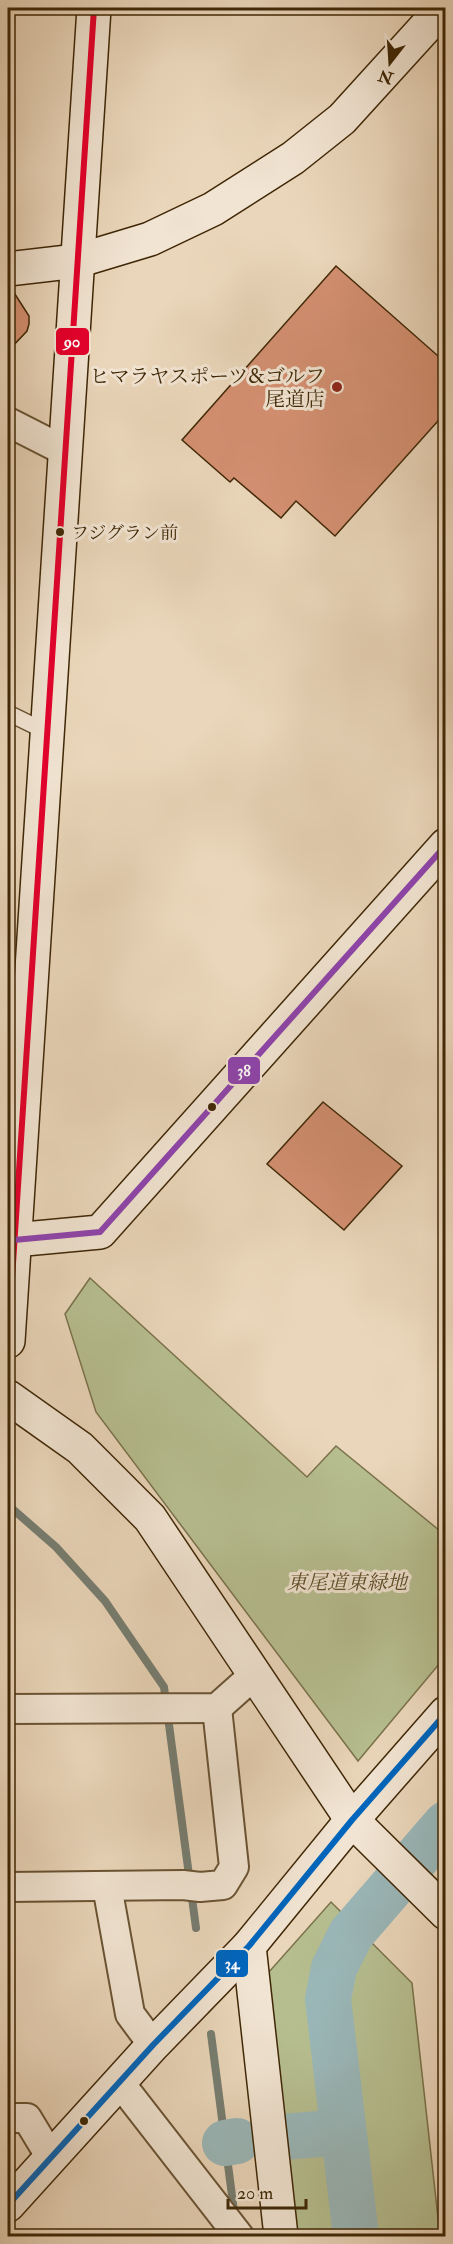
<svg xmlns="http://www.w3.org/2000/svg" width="453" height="2244" font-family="'IM FELL Double Pica','Noto Serif JP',serif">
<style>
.green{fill:#b6be90;stroke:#7a724b;stroke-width:1.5}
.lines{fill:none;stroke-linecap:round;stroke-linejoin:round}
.stream{stroke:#767d71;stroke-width:8}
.river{stroke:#9ab7b8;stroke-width:46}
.building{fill:#d49072;stroke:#3f2706;stroke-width:1.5}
.lane-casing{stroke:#6a5333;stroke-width:18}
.street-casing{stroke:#6a5333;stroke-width:32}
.secondary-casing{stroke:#3f2706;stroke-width:36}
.lane{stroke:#f1e4d2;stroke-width:15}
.street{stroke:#f1e4d2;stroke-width:28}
.secondary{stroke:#f1e4d2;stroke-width:33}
.bus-1-casing{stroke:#f1e4d2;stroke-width:10}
.bus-2-casing{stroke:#f1e4d2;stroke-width:10}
.bus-3-casing{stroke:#f1e4d2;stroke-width:10}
.bus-1{stroke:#e4002b;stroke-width:6}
.bus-2{stroke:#8e44ad;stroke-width:6}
.bus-3{stroke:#0065bd;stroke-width:6}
.poi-dot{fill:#8f2418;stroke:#f1e4d2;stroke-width:2}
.bus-dot{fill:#3f2706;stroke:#f1e4d2;stroke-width:2}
.labels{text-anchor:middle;stroke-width:6;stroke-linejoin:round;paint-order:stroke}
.bus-label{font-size:18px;fill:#3f2706;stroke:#f1e4d2;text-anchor:start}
.poi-label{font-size:20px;fill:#3f2706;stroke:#f1e4d2;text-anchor:end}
.park-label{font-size:20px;font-style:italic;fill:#5d4d28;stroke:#f1e4d2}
.line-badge{stroke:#f1e4d2;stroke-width:2}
.badge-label{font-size:16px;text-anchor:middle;font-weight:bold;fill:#fff}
</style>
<rect width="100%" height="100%" fill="#ead6ba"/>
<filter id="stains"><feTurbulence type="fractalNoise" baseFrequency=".00333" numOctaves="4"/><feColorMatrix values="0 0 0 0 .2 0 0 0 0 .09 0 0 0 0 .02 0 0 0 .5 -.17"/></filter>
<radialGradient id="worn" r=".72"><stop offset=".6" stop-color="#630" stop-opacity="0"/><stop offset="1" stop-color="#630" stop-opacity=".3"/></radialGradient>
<g class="green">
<polygon points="90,1278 307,1477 336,1446 445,1535 445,1657 358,1761 96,1412 65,1314"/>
<polygon points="331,1902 412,1983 440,2236 293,2236 261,1981"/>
</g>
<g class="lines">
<g class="stream">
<polyline points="8,1505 56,1547 105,1601 164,1687 196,1928"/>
<polyline points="211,2034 234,2211"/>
</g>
<g class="river">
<polyline points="283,2137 343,2132"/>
<polyline points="225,2143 237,2141"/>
<polyline points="356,2236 328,1999 334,1968 351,1934 446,1824"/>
</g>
</g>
<g class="building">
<polygon points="336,266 446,363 446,412 335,536 296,501 281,518 234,478 230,482 182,440"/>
<polygon points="8,287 11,288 29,316 29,324 27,331 8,351"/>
<polygon points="323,1102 402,1166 344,1230 267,1164"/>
</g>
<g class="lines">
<g class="lane-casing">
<polyline id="lane" points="8,713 47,732"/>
</g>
<g class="street-casing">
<g id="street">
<polyline points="8,422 65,451"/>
<polyline points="8,1709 217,1708 254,1675"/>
<polyline points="107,1886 130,2014 153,2045"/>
<polyline points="8,1887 183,1885 200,1887 223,1885 234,1867 217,1708"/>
<polyline points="120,2083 239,2236"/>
<polyline points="8,2118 27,2118 50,2156"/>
</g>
</g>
<g class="secondary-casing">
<g id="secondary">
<polyline points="8,269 77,261 150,239 213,209 293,158 342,119 443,8"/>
<polyline points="14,1240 100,1232 446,845"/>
<polyline points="8,1341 94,8"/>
<polyline points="8,1397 80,1448 150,1518 352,1820 446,1913"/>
<polyline points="249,1946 281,2236"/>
<polyline points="8,2205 153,2045 249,1946 352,1820 446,1713"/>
</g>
</g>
<use href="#lane" class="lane"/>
<use href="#street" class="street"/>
<use href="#secondary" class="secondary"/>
<g class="bus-1-casing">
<polyline id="bus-1" points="8,1341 94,8"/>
</g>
<g class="bus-2-casing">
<polyline id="bus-2" points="14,1240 100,1232 446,845"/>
</g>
<g class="bus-3-casing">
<polyline id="bus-3" points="8,2205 153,2045 249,1946 352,1820 446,1713"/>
</g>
<use href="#bus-1" class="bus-1"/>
<use href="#bus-2" class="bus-2"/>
<use href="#bus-3" class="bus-3"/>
</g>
<circle class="poi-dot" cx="337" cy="387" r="6"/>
<g class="bus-dot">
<circle cx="60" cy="532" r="5"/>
<circle cx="212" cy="1107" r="5"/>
<circle cx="84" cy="2121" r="5"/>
</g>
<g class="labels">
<g class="bus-label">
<text x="71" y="539">フジグラン前</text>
</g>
<g class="poi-label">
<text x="325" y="383">ヒマラヤスポーツ&amp;ゴルフ<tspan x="325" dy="23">尾道店</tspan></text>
</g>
<g class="park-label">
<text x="347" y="1589">東尾道東緑地</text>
</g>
</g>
<g class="line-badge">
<rect x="55" y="327" width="35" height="29" rx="6" fill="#e4002b"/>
<rect x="227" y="1056" width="34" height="29" rx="6" fill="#8e44ad"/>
<rect x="215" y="1949" width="34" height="29" rx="6" fill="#0065bd"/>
</g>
<g class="badge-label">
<text x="72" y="347">90</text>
<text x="244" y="1076">38</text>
<text x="232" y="1969">34</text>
</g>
<rect width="453" height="2244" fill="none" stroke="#ead6ba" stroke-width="30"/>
<rect x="9" y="9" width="435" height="2226" fill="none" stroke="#3f2706" stroke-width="3"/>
<rect x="15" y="15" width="423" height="2214" fill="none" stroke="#3f2706" stroke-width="1.5"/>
<g transform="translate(390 63) rotate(197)" stroke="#f1e4d2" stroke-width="4.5" paint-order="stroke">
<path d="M0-4.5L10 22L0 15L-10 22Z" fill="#3f2706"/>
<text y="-9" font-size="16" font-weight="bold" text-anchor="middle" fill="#3f2706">N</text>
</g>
<path d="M228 2199v9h78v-9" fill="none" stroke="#3f2706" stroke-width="3"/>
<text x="237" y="2199" font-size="18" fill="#3f2706" stroke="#f1e4d2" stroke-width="4.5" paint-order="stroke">20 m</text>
<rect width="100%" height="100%" filter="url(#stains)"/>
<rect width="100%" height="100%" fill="url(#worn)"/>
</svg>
